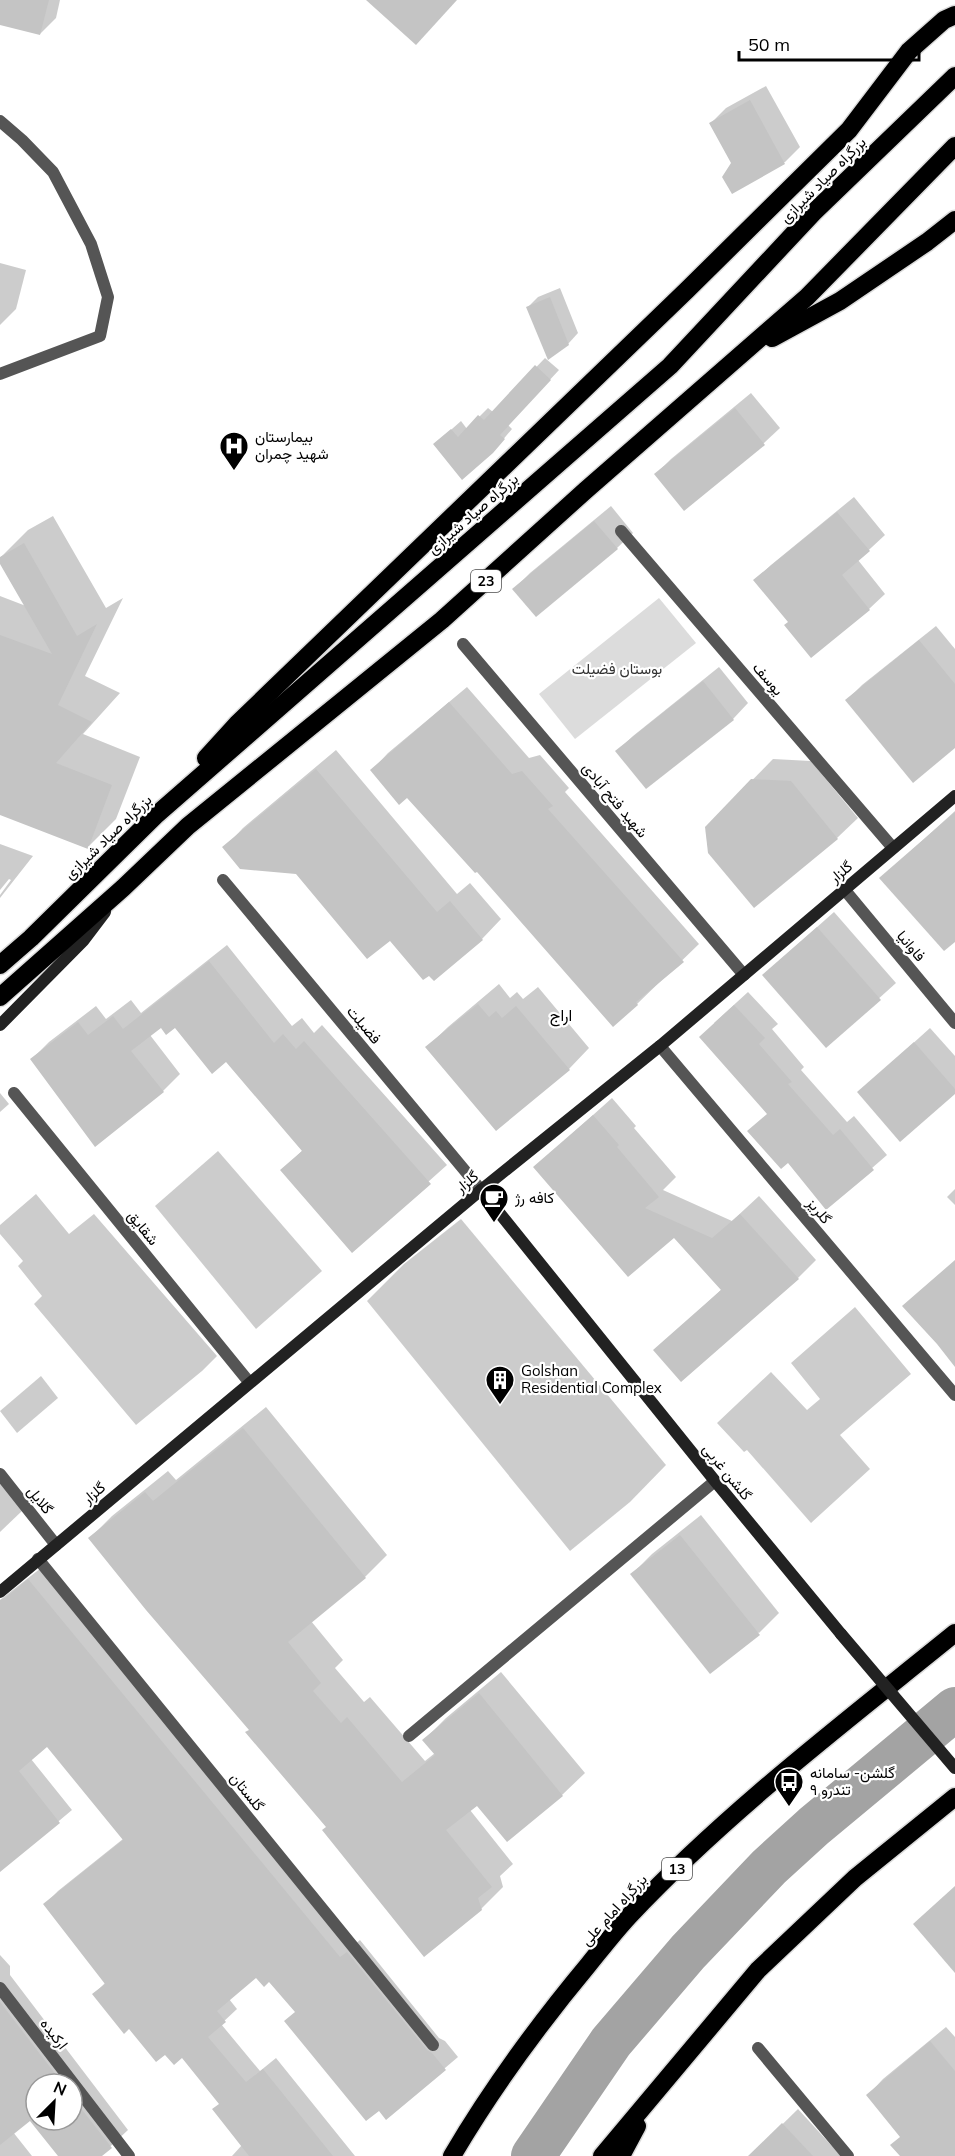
<svg xmlns="http://www.w3.org/2000/svg" width="955" height="2156" font-family="Mulish,Vazirmatn,sans-serif">
<style>
.green{fill:#dcdcdc}
.shadow{fill:#0003;fill-rule:evenodd}
.lines{fill:none;stroke-linecap:round;stroke-linejoin:round}
.river{stroke:#a3a3a3;stroke-width:44}
.building{fill:#c4c4c4}
.highway-casing{stroke:#dbdbdb;stroke-width:21}
.street{stroke:#555;stroke-width:12}
.secondary{stroke:#222;stroke-width:12}
.highway{stroke:#000;stroke-width:18}
.secondary-bridge{stroke:#222;stroke-width:12}
.labels{text-anchor:middle;stroke-width:4.5;stroke-linejoin:round;paint-order:stroke}
.shield{fill:#fff;stroke:#4c4c4c;stroke-width:1.5}
.shield-label{font-size:14px;font-weight:bold;fill:#000}
.street-label{font-size:15px;fill:#000;stroke:#fff}
.poi-label{font-size:15px;fill:#000;stroke:#fff;text-anchor:start}
.park-label{font-size:15px;fill:#333;stroke:#fff}
.neighbourhood-label{font-size:16px;fill:#000;stroke:#fff}
</style>
<rect width="100%" height="100%" fill="#fff"/>
<polygon class="green" points="659,598 696,643 575,739 539,694"/>
<g class="shadow">
<polygon points="0,0 60,0 56,18 40,34 0,24"/>
<polygon points="766,86 800,147 785,162 732,192 733,163 711,123 726,108"/>
<polygon points="0,263 26,270 16,309 0,325"/>
<polygon points="560,288 578,333 568,344 528,307 538,297"/>
<polygon points="545,358 559,370 508,425 512,429 501,442 435,444 461,421 467,429 488,408 493,412"/>
<polygon points="751,393 780,428 764,443 685,509 656,474 671,459"/>
<polygon points="854,497 885,535 858,560 885,594 869,609 790,622 755,580 771,565"/>
<polygon points="611,506 633,533 617,548 514,589 530,573"/>
<polygon points="53,516 106,608 123,598 85,676 120,693 83,734 140,757 116,819 88,847 0,813 0,596 26,606 0,558 28,530"/>
<polygon points="936,626 955,649 955,747 847,700 862,685"/>
<polygon points="719,667 748,703 733,719 617,751 633,736"/>
<polygon points="467,687 529,758 540,755 569,788 565,792 699,944 637,1004 513,910 408,796 372,770 388,753"/>
<polygon points="336,750 457,894 470,883 501,919 482,939 390,938 297,872 224,848 243,828"/>
<polygon points="773,759 811,761 858,818 837,838 706,827"/>
<polygon points="955,811 955,940 881,878"/>
<polygon points="0,844 33,856 0,898 0,895 11,880 9,879 0,890"/>
<polygon points="834,912 896,983 826,1046 780,960"/>
<polygon points="227,945 292,1026 302,1018 314,1033 322,1025 447,1165 352,1250 282,1170 303,1150 226,1060 175,1026 161,1026 150,1035 180,1074 163,1091 96,1145 32,1059 49,1042 96,1006 106,1019 131,1000 141,1013"/>
<polygon points="499,984 510,998 517,992 523,999 538,987 589,1048 569,1069 496,1129 427,1047 448,1027"/>
<polygon points="748,992 778,1024 772,1029 804,1067 801,1070 847,1122 854,1116 887,1155 826,1208 714,1023"/>
<polygon points="930,1028 955,1056 955,1092 859,1092"/>
<polygon points="0,1093 9,1104 0,1112"/>
<polygon points="612,1098 636,1126 634,1128 676,1177 663,1190 732,1221 759,1196 816,1260 798,1278 655,1351 722,1289 674,1236 535,1167"/>
<polygon points="218,1151 322,1271 256,1329 155,1206"/>
<polygon points="955,1189 955,1205 947,1197"/>
<polygon points="36,1194 69,1234 94,1214 217,1356 202,1371 136,1425 34,1304 42,1296 18,1266 23,1261 0,1234 0,1225"/>
<polygon points="461,1219 666,1465 630,1502 570,1551 367,1301 404,1264"/>
<polygon points="855,1307 911,1374 840,1435 870,1469 811,1523 747,1450 744,1452 717,1423 771,1372 807,1410 820,1399 791,1363"/>
<polygon points="41,1376 58,1398 17,1433 0,1411"/>
<polygon points="266,1407 387,1555 365,1577 311,1621 343,1660 335,1668 364,1702 370,1697 425,1761 435,1753 424,1740 446,1718 501,1672 585,1773 562,1795 507,1840 477,1804 470,1810 513,1864 500,1876 503,1887 481,1909 328,1827 251,1729 90,1538 112,1516 168,1471 176,1480"/>
<polygon points="0,1483 23,1510 0,1532"/>
<polygon points="701,1515 779,1613 759,1633 632,1574 652,1554"/>
<polygon points="41,1568 354,1945 360,1940 439,2038 445,2041 458,2057 386,2118 270,1980 257,1976 229,1999 237,2009 221,2024 260,2071 276,2058 355,2156 232,2156 242,2145 220,2103 182,2056 165,2052 130,2027 94,1994 106,1982 45,1904 58,1891 123,1839 47,1745 31,1759 72,1810 4,1867 0,1862 0,1600"/>
<path d="M 0,1955 L 10,1966 L 10,1975 L 128,2130 L 100,2156 L 60,2156 L 30,2118 L 13,2132 L 32,2156 L 0,2156 ZM 36,2084 L 72,2084 L 72,2120 L 36,2120 Z"/>
<polygon points="946,2027 955,2037 955,2156 902,2156 901,2136 868,2095 883,2079"/>
<polygon points="798,2109 841,2156 750,2156"/>
</g>
<g class="lines">
<polyline class="river" points="533,2156 611,2042 688,1952 769,1867 814,1826 955,1709"/>
</g>
<g class="building">
<polygon points="0,0 49,0 40,35 0,25"/>
<polygon points="366,0 457,0 416,45"/>
<polygon points="750,100 785,164 732,194 722,177 731,163 709,123"/>
<polygon points="550,297 569,345 548,360 526,307"/>
<polygon points="535,365 551,380 500,435 505,439 493,453 462,480 433,444 451,429 458,437 478,415 484,420"/>
<polygon points="735,408 765,445 684,511 654,474"/>
<polygon points="837,512 870,551 842,575 870,610 811,658 784,625 788,622 753,580"/>
<polygon points="594,521 618,549 536,617 512,589"/>
<polygon points="24,543 77,636 97,624 58,705 92,722 56,763 112,785 88,849 0,815 0,635 52,654 0,564 0,557"/>
<polygon points="919,640 955,684 955,748 913,783 845,700"/>
<polygon points="703,681 734,720 646,789 615,751"/>
<polygon points="449,702 512,774 522,771 553,806 548,809 684,962 636,1002 638,1005 613,1027 477,872 475,873 407,798 399,805 370,770"/>
<polygon points="316,769 437,912 450,901 483,940 434,981 429,976 423,980 390,941 367,959 296,874 240,869 222,847"/>
<polygon points="751,779 791,781 838,839 754,908 708,853 705,827"/>
<polygon points="955,812 955,942 944,951 879,878"/>
<polygon points="817,927 881,1000 826,1048 762,975"/>
<polygon points="209,961 274,1043 283,1034 296,1049 304,1041 431,1184 352,1253 280,1170 302,1151 226,1062 212,1074 175,1028 166,1035 161,1028 131,1051 164,1092 95,1147 30,1059 78,1022 88,1035 113,1016 123,1029"/>
<polygon points="478,1004 489,1017 496,1011 502,1018 516,1006 570,1070 496,1131 425,1047"/>
<polygon points="734,1005 765,1038 759,1044 792,1082 788,1084 833,1135 840,1129 874,1170 826,1210 788,1163 781,1169 747,1131 767,1114 699,1037"/>
<polygon points="914,1042 955,1089 955,1094 900,1142 857,1092"/>
<polygon points="593,1115 619,1145 617,1147 659,1197 645,1208 712,1238 740,1214 799,1279 681,1382 653,1350 721,1290 674,1238 628,1277 533,1167"/>
<polygon points="955,1260 955,1367 937,1344 902,1306"/>
<polygon points="243,1428 366,1578 288,1642 321,1683 313,1691 341,1723 347,1717 402,1782 435,1755 422,1740 479,1693 563,1796 507,1842 477,1806 446,1830 492,1887 478,1898 482,1910 424,1957 322,1830 326,1827 245,1732 249,1730 146,1610 88,1538 145,1492 153,1501"/>
<polygon points="680,1535 760,1635 710,1674 630,1574"/>
<polygon points="28,1579 340,1957 347,1952 427,2050 432,2053 446,2070 386,2120 379,2111 366,2121 284,2021 295,2012 269,1982 264,1987 256,1978 217,2011 226,2022 208,2037 246,2082 263,2069 333,2156 249,2156 212,2109 219,2104 182,2058 174,2065 165,2055 156,2062 129,2029 124,2034 92,1994 105,1984 43,1904 123,1840 47,1747 19,1771 60,1823 0,1872 0,1600 5,1598"/>
<polygon points="955,1886 955,1973 913,1924"/>
<polygon points="0,2002 63,2084 36,2084 36,2116 31,2120 72,2120 72,2097 112,2148 102,2156 58,2156 30,2121 0,2145"/>
<polygon points="930,2041 955,2071 955,2156 900,2156 890,2145 900,2137 866,2095"/>
<polygon points="782,2123 813,2156 748,2156"/>
</g>
<g class="lines">
<g class="highway-casing">
<g id="highway">
<polyline points="772,338 840,301 927,242 955,220"/>
<polyline points="206,758 237,724 687,290 849,130 909,51 944,20 955,15"/>
<polyline points="0,965 31,938 155,816 670,366 813,213 955,76"/>
<polyline points="0,997 123,888 188,826 442,620 586,490 807,297 955,146"/>
<path d="M 452,2156 C 492,2088 539,2024 589,1964 C 602,1948 615,1931 630,1915 C 728,1811 844,1723 955,1633"/>
<polyline points="602,2156 758,1970 855,1878 955,1797"/>
<polyline points="621,2156 637,2126"/>
</g>
</g>
<g class="street">
<polyline points="0,121 22,140 53,172 91,244 108,297 100,336 0,374"/>
<polyline points="621,531 893,848"/>
<polyline points="463,644 744,975"/>
<polyline points="223,880 481,1190"/>
<polyline points="844,889 955,1023"/>
<polyline points="660,1046 955,1395"/>
<polyline points="14,1093 249,1382"/>
<polyline points="0,1474 56,1545"/>
<polyline points="38,1559 433,2045"/>
<polyline points="409,1736 715,1481"/>
<polyline points="0,1988 129,2156"/>
<polyline points="758,2048 848,2156"/>
</g>
<g class="secondary">
<polyline points="0,1025 83,941 105,912"/>
<polyline points="481,1190 715,1481 841,1634"/>
<polyline points="0,1592 481,1190 660,1046 955,796"/>
</g>
<use href="#highway" class="highway"/>
<polyline class="secondary-bridge" points="841,1634 955,1768"/>
</g>
<defs>
<g id="hospital-pin" transform="scale(1.5)"><path d="M0 17L-7.5 6A9.5 9.5 0 1 1 7.5 6Z" fill="#000" stroke="#fff"/><path d="M-5-5h3v3.5h4V-5h3V5h-3V1.5h-4V5h-3Z" fill="#fff"/></g>
<g id="cafe-pin" transform="scale(1.5)"><path d="M0 17L-7.5 6A9.5 9.5 0 1 1 7.5 6Z" fill="#000" stroke="#fff"/><path d="M-5.5-4.5H6V0H3Q3 3.5 0 3.5H-2.5Q-5.5 3.5-5.5 0ZM3-3.2v2h1.7v-2ZM-6 4.5H4V6H-6Z" fill="#fff"/></g>
<g id="building-pin" transform="scale(1.5)"><path d="M0 17L-7.5 6A9.5 9.5 0 1 1 7.5 6Z" fill="#000" stroke="#fff"/><path d="M-4-6H4V6H1V3H-1V6H-4ZM-2.5-4.3h1.7v1.8h-1.7ZM.8-4.3h1.7v1.8H.8ZM-2.5-1h1.7V.8h-1.7ZM.8-1h1.7V.8H.8Z" fill="#fff"/></g>
<g id="bus-pin" transform="scale(1.5)"><path d="M0 17L-7.5 6A9.5 9.5 0 1 1 7.5 6Z" fill="#000" stroke="#fff"/><path d="M-5-6H5V4H4V6H2V4H-2V6H-4V4H-5ZM-3.5-4V0h7V-4ZM-3.5 1.2v1.5H-2V1.2ZM2 1.2v1.5H3.5V1.2Z" fill="#fff"/></g>
</defs>
<g fill-rule="evenodd">
<use href="#hospital-pin" x="234" y="446"/>
<use href="#cafe-pin" x="494" y="1198"/>
<use href="#building-pin" x="500" y="1380"/>
<use href="#bus-pin" x="789" y="1782"/>
</g>
<g class="labels">
<g class="shield">
<rect x="471" y="570" width="30" height="22" rx="4.5"/>
<rect x="662" y="1858" width="30" height="22" rx="4.5"/>
</g>
<g class="shield-label">
<text x="486" y="586">23</text>
<text x="677" y="1874">13</text>
</g>
<g class="street-label">
<text transform="translate(823 180) rotate(-45)" y="5">بزرگراه صیاد شیرازی</text>
<text transform="translate(473 514) rotate(-41)" y="5">بزرگراه صیاد شیرازی</text>
<text transform="translate(768 679) rotate(49)" y="5">یوسف</text>
<text transform="translate(615 800) rotate(50)" y="5">شهید فتح آبادی</text>
<text transform="translate(108 837) rotate(-44)" y="5">بزرگراه صیاد شیرازی</text>
<text transform="translate(841 872) rotate(-40)" y="5">گلزار</text>
<text transform="translate(911 946) rotate(50)" y="5">فاوانیا</text>
<text transform="translate(364 1025) rotate(50)" y="5">فضیلت</text>
<text transform="translate(467 1182) rotate(-39)" y="5">گلزار</text>
<text transform="translate(819 1211) rotate(50)" y="5">گلریز</text>
<text transform="translate(143 1228) rotate(51)" y="5">شقایق</text>
<text transform="translate(727 1472) rotate(51)" y="5">گلشن غربی</text>
<text transform="translate(94 1493) rotate(-40)" y="5">گلزار</text>
<text transform="translate(40 1500) rotate(52)" y="5">گلایل</text>
<text transform="translate(247 1792) rotate(51)" y="5">گلستان</text>
<text transform="translate(614 1910) rotate(-48)" y="5">بزرگراه امام علی</text>
<text transform="translate(54 2034) rotate(52)" y="5">ارکیده</text>
</g>
<g class="poi-label">
<text x="255" y="442">بیمارستان<tspan x="255" dy="17">شهید چمران</tspan></text>
<text x="515" y="1203">کافه رژ</text>
<text x="521" y="1376">Golshan<tspan x="521" dy="17">Residential Complex</tspan></text>
<text x="810" y="1778">گلشن- سامانه<tspan x="810" dy="17">۹ تندرو</tspan></text>
</g>
<g class="park-label">
<text x="617" y="674">بوستان فضیلت</text>
</g>
<g class="neighbourhood-label">
<text x="561" y="1021">اراج</text>
</g>
</g>
<g transform="translate(54 2102) rotate(24)"><circle r="28" fill="#ffffff" stroke="#999999" stroke-width="1.5"/>
<path d="M0-4.5L10 22L0 15L-10 22Z" fill="#000000"/>
<text y="-9" font-size="16" font-weight="bold" text-anchor="middle" fill="#000000">N</text>
</g>
<path d="M739 51v9h180v-9" fill="none" stroke="#000000" stroke-width="3"/>
<text x="748" y="51" font-size="18" fill="#000000" stroke="#ffffff" stroke-width="4.5" paint-order="stroke">50 m</text>
</svg>
